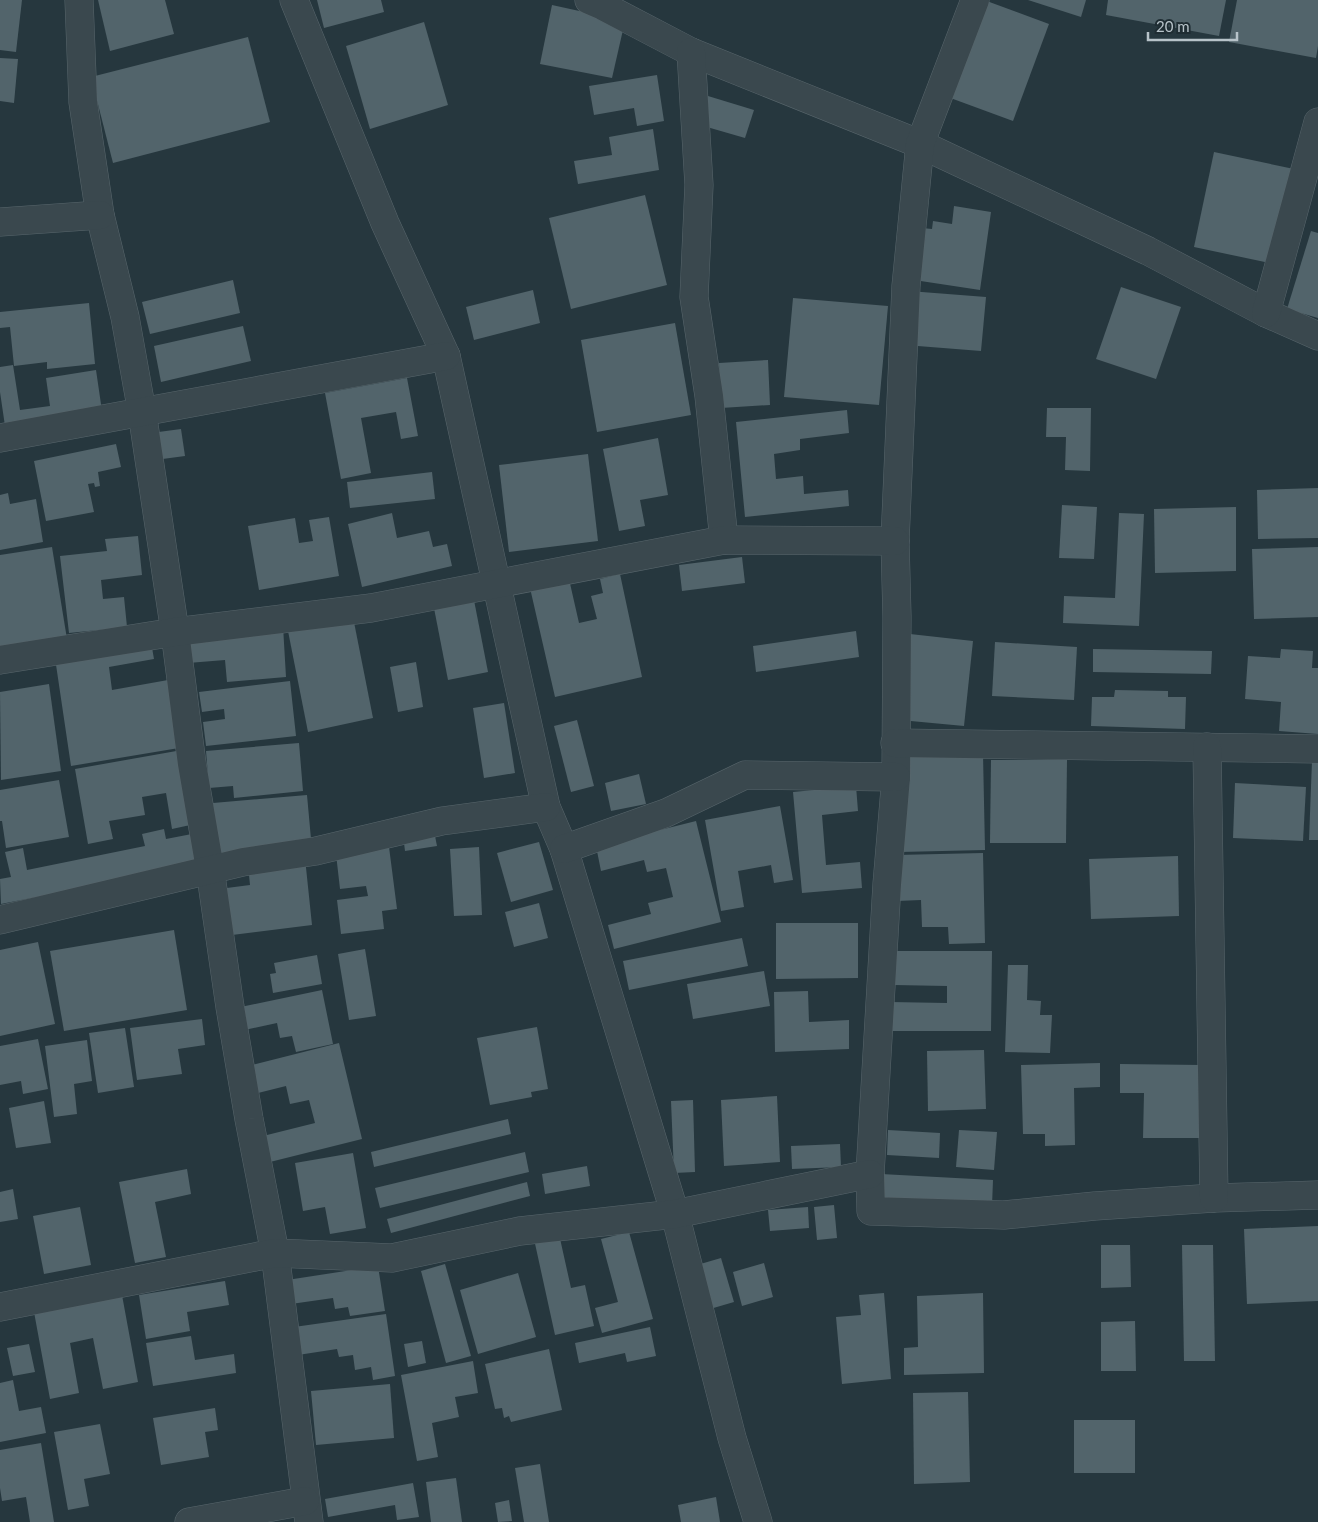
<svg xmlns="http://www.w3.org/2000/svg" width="1318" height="1522" font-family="Lato,sans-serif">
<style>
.building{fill:#52646b}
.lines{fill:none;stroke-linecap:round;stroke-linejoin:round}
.minor-casing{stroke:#58666c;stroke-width:29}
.minor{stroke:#3a484e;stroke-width:28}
</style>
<rect width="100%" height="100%" fill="#26373e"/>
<g class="building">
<polygon points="0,0 22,0 16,52 0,50"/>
<polygon points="98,0 165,0 174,34 110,51"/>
<polygon points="317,0 381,0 384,12 324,28"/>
<polygon points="984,0 1049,24 1013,121 945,96"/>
<polygon points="1028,0 1086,0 1081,17"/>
<polygon points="1108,0 1226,0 1219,36 1106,15"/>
<polygon points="1237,0 1318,0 1318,46 1316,58 1229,42"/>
<polygon points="552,5 625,21 612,78 540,64"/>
<polygon points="424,22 448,105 370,129 346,46"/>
<polygon points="248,37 270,122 113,163 91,77"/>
<polygon points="0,58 18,59 14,103 0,101"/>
<polygon points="657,75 664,121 637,126 634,108 594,115 589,86"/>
<polygon points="708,96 754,110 745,138 700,125"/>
<polygon points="653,129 659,170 578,184 574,161 612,155 609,137"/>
<polygon points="1214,152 1294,169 1274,264 1194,247"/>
<polygon points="645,195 667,285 571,309 549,218"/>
<polygon points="954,206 991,212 980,290 914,280 922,228 932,229 933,221 952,224"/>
<polygon points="1311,231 1318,233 1318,318 1287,309"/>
<polygon points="233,280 240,313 150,334 142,302"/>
<polygon points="1121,287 1181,307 1156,379 1096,359"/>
<polygon points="533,290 540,323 474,340 466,307"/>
<polygon points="909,291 986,297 981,351 905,345"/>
<polygon points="793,298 888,306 879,405 784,397"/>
<polygon points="89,303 95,364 47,369 47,362 14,366 10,327 0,328 0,312"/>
<polygon points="675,323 691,415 597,432 581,340"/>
<polygon points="243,326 251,361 161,382 154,346"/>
<polygon points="768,360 770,405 721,408 719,363"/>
<polygon points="13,365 20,410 50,406 46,378 96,370 102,411 5,426 0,392 0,367"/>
<polygon points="407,378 418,436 401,439 396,412 361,418 371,473 341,479 325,393"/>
<polygon points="1047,408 1091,408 1090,471 1065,470 1066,437 1046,437"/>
<polygon points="847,410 849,433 800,439 800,450 774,454 776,479 803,476 804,494 848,490 849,506 745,517 736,422"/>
<polygon points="181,429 185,456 155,460 151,433"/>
<polygon points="658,438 668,495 640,500 645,526 619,531 603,449"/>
<polygon points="116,444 121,467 98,472 100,486 95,487 94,483 88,484 94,512 46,521 34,461"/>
<polygon points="588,454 598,541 509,552 499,465"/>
<polygon points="432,472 435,499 350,508 347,482"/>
<polygon points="1318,488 1318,538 1258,539 1257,490"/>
<polygon points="8,493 10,504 36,499 43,542 0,550 0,495"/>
<polygon points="1062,505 1097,507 1094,559 1059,558"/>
<polygon points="1236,507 1236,571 1155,573 1154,509"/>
<polygon points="392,513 397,538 429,531 433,547 447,544 452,566 362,587 348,524"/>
<polygon points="1119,513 1144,514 1139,626 1063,623 1064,596 1115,598"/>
<polygon points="329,517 339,576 259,590 248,526 295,518 299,543 313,541 309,520"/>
<polygon points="138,536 142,575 101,580 103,599 124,597 127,627 69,633 60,556 107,551 105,539"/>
<polygon points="52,547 67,639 0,650 0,555"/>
<polygon points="1318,547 1318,617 1254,619 1252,549"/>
<polygon points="742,557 745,583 682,591 679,565"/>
<polygon points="620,574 642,677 555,697 530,588 569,579 579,623 597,619 591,596 603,593 600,579"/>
<polygon points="473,595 488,672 448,680 433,603"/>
<polygon points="352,612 373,718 308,732 287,626"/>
<polygon points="283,626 286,677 227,682 225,660 188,663 186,634"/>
<polygon points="856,631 859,657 756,672 753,646"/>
<polygon points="910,634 973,641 964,726 900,720"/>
<polygon points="151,642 154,659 109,667 112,690 168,680 179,748 71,766 55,658"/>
<polygon points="995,642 1077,647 1074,700 992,696"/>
<polygon points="1093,649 1212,651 1211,674 1093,672"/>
<polygon points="1281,649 1313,651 1312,668 1318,668 1318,734 1279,731 1281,702 1245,699 1248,656 1280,658"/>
<polygon points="416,662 423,707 398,712 390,667"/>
<polygon points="290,681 296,736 206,746 203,722 225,719 224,709 202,712 199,692"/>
<polygon points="49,684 61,771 1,780 0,692"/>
<polygon points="1115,690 1168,691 1168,697 1186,697 1185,729 1091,726 1092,697 1114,697"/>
<polygon points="504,703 515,773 484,778 473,708"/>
<polygon points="577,720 594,786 571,792 554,726"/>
<polygon points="299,743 303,791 234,798 233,786 209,788 206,751"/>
<polygon points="182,750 195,824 172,829 166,793 142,797 145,815 109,821 113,839 88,844 75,769"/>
<polygon points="983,754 985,850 900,852 898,757"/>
<polygon points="991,760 1067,760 1066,843 990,843"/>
<polygon points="1312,761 1318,761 1318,840 1309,840"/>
<polygon points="639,774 646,804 611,811 605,783"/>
<polygon points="59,780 69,837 6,848 2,821 0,821 0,790"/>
<polygon points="1235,783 1306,787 1303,841 1233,838"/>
<polygon points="856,786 858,811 822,815 826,865 860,862 862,888 802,893 793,792"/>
<polygon points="307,795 312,850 217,858 213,803"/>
<polygon points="780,806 793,880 774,883 771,865 738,871 744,907 721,911 705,820"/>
<polygon points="696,821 721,922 614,949 608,925 651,914 648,903 673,897 666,868 647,872 644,860 601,871 596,846"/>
<polygon points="164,829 166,839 197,833 203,864 1,904 0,879 11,877 5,852 23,848 27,870 145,846 142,834"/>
<polygon points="434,831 437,846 405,851 403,835"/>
<polygon points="539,842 553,890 511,902 497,853"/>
<polygon points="389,847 397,909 382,911 384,929 341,934 337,900 368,896 366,886 340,889 336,854"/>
<polygon points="479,847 482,915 454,916 450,849"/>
<polygon points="983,853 985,943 949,944 948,927 922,927 921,900 897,901 896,855"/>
<polygon points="1178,856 1179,916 1091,919 1089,859"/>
<polygon points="305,858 312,925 224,936 219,889 250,885 248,865"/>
<polygon points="539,903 548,938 514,947 505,912"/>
<polygon points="776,923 858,923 858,978 776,979"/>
<polygon points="174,930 187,1010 64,1031 50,951"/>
<polygon points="742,938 748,966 629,990 623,961"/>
<polygon points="38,942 55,1024 0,1036 0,950"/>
<polygon points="365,949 376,1016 349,1020 338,954"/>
<polygon points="894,951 992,951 991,1031 890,1031 890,1002 947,1003 947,986 894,985"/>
<polygon points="317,955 322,984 273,993 270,974 276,973 274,963"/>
<polygon points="1008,965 1028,965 1027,1000 1041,1001 1040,1015 1052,1015 1050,1053 1005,1052"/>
<polygon points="764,971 770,1006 693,1019 687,984"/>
<polygon points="322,990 333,1044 296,1052 292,1036 280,1038 277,1023 235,1032 231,1009"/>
<polygon points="808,991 809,1022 849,1020 849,1049 775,1052 774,992"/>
<polygon points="202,1019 205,1045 178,1049 182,1074 137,1080 130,1028"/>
<polygon points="537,1027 548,1089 531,1092 532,1097 490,1105 477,1038"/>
<polygon points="125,1028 134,1087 98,1093 89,1033"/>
<polygon points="38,1039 48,1089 23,1094 21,1081 0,1085 0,1046"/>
<polygon points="87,1040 92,1081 74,1084 77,1114 54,1117 45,1046"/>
<polygon points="339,1043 362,1139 270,1162 263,1136 315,1123 309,1100 290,1104 286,1086 258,1093 252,1065"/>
<polygon points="984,1050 986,1109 928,1111 927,1051"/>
<polygon points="1100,1063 1100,1087 1074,1088 1075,1145 1045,1146 1045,1134 1023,1134 1021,1065"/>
<polygon points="1120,1064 1202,1065 1200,1138 1143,1138 1144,1093 1120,1093"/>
<polygon points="777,1096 780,1162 724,1166 721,1100"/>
<polygon points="693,1100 695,1172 674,1173 671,1101"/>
<polygon points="44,1101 51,1143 16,1148 9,1108"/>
<polygon points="508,1119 511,1134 374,1167 371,1152"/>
<polygon points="888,1130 940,1133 939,1158 887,1155"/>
<polygon points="959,1130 997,1132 994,1170 956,1167"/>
<polygon points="840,1144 841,1167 792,1169 791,1146"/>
<polygon points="525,1152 529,1172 380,1208 375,1188"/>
<polygon points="353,1153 366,1228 330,1234 325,1207 303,1211 295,1163"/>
<polygon points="587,1166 590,1186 545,1194 542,1174"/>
<polygon points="187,1169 191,1194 155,1202 166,1257 135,1263 119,1182"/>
<polygon points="881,1174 993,1180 992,1206 880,1200"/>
<polygon points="527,1182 530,1196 391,1233 387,1219"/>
<polygon points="13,1189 18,1219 0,1222 0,1192"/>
<polygon points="834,1205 837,1238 817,1240 814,1207"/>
<polygon points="80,1207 91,1265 44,1274 33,1216"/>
<polygon points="808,1207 809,1228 770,1231 768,1210"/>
<polygon points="1318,1226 1318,1301 1247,1304 1244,1229"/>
<polygon points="629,1232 653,1319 602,1333 595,1308 618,1302 601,1239"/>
<polygon points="559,1234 571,1288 585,1285 594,1326 555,1335 534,1239"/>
<polygon points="1101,1245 1130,1245 1131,1287 1101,1288"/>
<polygon points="1182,1245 1213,1245 1215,1361 1184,1361"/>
<polygon points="721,1258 734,1302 710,1309 697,1265"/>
<polygon points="764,1263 773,1297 742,1306 733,1272"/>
<polygon points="445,1264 471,1356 446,1363 421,1271"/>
<polygon points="378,1266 385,1311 350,1316 348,1307 335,1309 333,1298 291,1304 287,1280"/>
<polygon points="518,1273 536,1337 478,1354 460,1290"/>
<polygon points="225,1281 229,1305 187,1312 190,1331 146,1339 139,1295"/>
<polygon points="884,1293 891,1379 842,1384 836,1317 861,1315 859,1295"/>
<polygon points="983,1293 984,1373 904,1375 904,1348 918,1347 917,1296"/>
<polygon points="122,1295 138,1382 103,1389 93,1338 70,1343 79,1393 50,1399 34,1312"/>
<polygon points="386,1314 395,1376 373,1380 371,1367 355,1370 353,1355 339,1357 337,1349 298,1355 294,1327"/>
<polygon points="1135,1321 1136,1371 1101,1371 1101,1322"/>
<polygon points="650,1327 656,1356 627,1362 625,1353 579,1363 575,1343"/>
<polygon points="191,1336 195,1360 234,1354 236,1373 153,1386 146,1343"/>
<polygon points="422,1341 426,1363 408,1367 404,1344"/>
<polygon points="29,1344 35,1372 13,1376 7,1348"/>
<polygon points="549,1349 562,1410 511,1422 509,1416 504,1418 502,1408 495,1409 485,1364"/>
<polygon points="473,1361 478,1393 455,1397 459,1417 432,1423 438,1457 417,1461 401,1375"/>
<polygon points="13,1380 19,1411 41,1407 46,1433 0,1442 0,1383"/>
<polygon points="390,1384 394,1438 316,1445 311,1391"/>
<polygon points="968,1392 970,1482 914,1484 913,1393"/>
<polygon points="215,1408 218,1430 205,1432 209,1457 161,1465 153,1418"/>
<rect x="1074" y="1420" width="61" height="53"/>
<polygon points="100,1424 110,1474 84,1479 89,1506 68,1510 54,1432"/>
<polygon points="41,1443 54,1522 30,1522 26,1497 2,1501 0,1488 0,1450"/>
<polygon points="540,1464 549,1522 524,1522 515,1468"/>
<polygon points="456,1478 462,1522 431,1522 426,1482"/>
<polygon points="413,1483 419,1517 397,1520 395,1505 328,1517 325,1499"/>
<polygon points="716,1497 720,1522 681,1522 678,1505"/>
<polygon points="509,1500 512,1521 498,1522 495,1503"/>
</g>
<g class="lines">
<g class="minor-casing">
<g id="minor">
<polyline points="79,0 83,102 100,215 125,317 142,412 175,632 192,764 210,869 230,1007 249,1119 275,1253 309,1522"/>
<polyline points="294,0 385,223 446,356 546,807 564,849 675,1214 732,1438 758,1522"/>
<polyline points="589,0 603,6 691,52 920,144 1148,251 1266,313 1318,336"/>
<polyline points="975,0 920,144 906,286 895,541 897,617 896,777 887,884 870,1174 871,1211 1004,1215 1095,1206 1214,1198 1318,1195"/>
<polyline points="691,52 699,185 694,297 709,396 724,540"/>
<polyline points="0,222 100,215"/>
<polyline points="1266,313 1318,122"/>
<polyline points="0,438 446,356"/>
<polyline points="0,660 175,632 371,608 724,540 895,541"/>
<polyline points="895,743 1318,749"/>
<polyline points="1207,747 1214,1198"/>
<polyline points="564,849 666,813 745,775 896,777"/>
<polyline points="0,920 243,862 316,851 442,821 546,807"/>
<polyline points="0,1307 275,1253 392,1258 520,1231 675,1214 870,1174"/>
<polyline points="189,1522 305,1501"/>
</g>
</g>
<use href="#minor" class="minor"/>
</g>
<path d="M1148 32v8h89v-8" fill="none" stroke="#b7c3c9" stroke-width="2.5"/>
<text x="1156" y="32" font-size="15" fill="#b7c3c9" stroke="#1f2d33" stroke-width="4" paint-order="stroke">20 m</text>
</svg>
